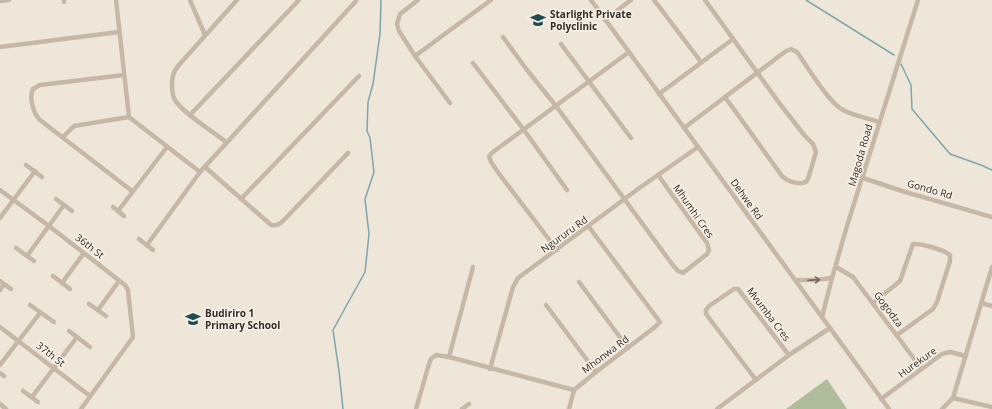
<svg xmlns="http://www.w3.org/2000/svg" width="992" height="409" font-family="'Open Sans',sans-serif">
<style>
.green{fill:#b0bd9c}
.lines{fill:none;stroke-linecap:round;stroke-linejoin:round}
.stream{stroke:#7ca6aa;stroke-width:1.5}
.minor{stroke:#c6b7a7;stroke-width:4.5}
.oneway{stroke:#756b61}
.labels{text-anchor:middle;stroke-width:3;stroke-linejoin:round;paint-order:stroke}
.poi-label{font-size:10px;font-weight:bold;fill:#332c27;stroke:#f7f0e6;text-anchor:start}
.street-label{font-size:10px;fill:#332c27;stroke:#f7f0e6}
</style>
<rect width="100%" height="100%" fill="#efe6da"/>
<polygon class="green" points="827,379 847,409 786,409"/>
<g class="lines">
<g class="stream">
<polyline points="806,0 894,55"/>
<polyline points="901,64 911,85 912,109 950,154 981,165 992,170"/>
<polyline points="343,409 339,371 333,330 365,272 369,234 365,199 374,172 370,138 367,131 368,102 373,84 380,34 381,0"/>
</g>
<g class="minor">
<polyline points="64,0 64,2"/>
<polyline points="116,0 129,117 200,172"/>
<polyline points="190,0 205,35"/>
<polyline points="418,0 400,14 397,24 399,31 415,56 450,103"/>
<polyline points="591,0 889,409"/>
<polyline points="654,0 701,62"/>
<path d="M 705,0 L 780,104 L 805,136 L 813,144 L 816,152 L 808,179 L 806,182 C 799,185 788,182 782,176 L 725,97"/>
<polyline points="0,1 9,0"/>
<polyline points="605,20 631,0"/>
<polyline points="503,37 527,70 556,106 672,264 678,271 683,273 707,254 709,250 707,243 658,175"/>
<polyline points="561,44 631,138"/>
<polyline points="0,47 119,32"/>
<polyline points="415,56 491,0"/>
<polyline points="473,63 524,130 567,190"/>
<path d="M 124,75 L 40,85 L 33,89 C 29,98 33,113 40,120 L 132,191"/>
<polyline points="659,94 733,39"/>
<polyline points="190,115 299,0"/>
<path d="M 684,128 L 786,51 L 791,49 L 797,52 C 807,66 829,103 843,110 C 854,116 868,118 879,122"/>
<polyline points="63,137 74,126 129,117"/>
<path d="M 226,142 C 215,133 178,110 174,98 C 172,94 172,88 172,83 C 172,76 174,71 178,66 L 237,0"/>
<polyline points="26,165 42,177"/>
<path d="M 205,167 L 271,225 C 277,226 280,224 284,220 L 348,153"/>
<polyline points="863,178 902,191 992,217"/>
<polyline points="0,190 49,226 125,285 128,290 133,337 81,409"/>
<polyline points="56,199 72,211"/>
<polyline points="241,199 359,76"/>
<polyline points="113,207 124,216"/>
<polyline points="118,211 167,147"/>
<polyline points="0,218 35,171"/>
<polyline points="139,239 153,250"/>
<polyline points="147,245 200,172 356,1"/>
<polyline points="16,248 34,261"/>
<polyline points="557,250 500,175 491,162 489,156 493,152 629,52"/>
<polyline points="27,256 64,205"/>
<polyline points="836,267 853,277 921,368"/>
<polyline points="53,276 70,289"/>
<polyline points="796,280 815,280 832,278"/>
<polyline points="0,281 11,289"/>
<polyline points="579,282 628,348"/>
<polyline points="62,283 84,253"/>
<polyline points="0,290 4,284"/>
<path d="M 873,303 L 900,281 L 913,244 C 921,243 944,250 950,255 L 950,261 L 937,302 L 933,309 L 897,335"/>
<polyline points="982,303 992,306"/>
<polyline points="89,304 106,316"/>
<polyline points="30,305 54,322"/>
<polyline points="546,305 596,372"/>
<polyline points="98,310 119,281"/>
<polyline points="822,317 832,278 847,226 918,0"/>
<polyline points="0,327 90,396"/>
<polyline points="69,331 90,347"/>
<polyline points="449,357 473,267"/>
<polyline points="0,365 40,313"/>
<polyline points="490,369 513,287 518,278 638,189 698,147"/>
<polyline points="0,373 4,376"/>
<polyline points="756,380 706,314 706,310 709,306 734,289 738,289 789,355"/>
<polyline points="23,391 38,402"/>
<polyline points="32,397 77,337"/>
<polyline points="953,398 992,267"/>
<polyline points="881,399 942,354 950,352 966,356"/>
<polyline points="0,404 6,409"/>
<polyline points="416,409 429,364 431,359 436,355 449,357 574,390"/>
<polyline points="462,409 469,404"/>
<polyline points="569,409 574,390 596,372 655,327 660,322 589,227"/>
<polyline points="717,409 789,355 830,328"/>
<polyline points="942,409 953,398 992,407"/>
</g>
</g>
<defs><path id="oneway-shaft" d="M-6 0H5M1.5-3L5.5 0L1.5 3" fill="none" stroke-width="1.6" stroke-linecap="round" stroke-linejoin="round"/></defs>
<use class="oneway" href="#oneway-shaft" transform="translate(814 280) rotate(-4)"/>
<defs>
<g id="school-bare" transform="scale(1.2)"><path d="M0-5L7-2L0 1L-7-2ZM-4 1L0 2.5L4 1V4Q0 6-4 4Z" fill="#204c51" stroke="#f7f0e6" stroke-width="2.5" paint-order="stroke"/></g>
</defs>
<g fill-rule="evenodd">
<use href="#school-bare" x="538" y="20"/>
<use href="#school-bare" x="193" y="319"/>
</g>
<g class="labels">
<g class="poi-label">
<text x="550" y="18">Starlight Private<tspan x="550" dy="12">Polyclinic</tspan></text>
<text x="205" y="317">Budiriro 1<tspan x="205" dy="12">Primary School</tspan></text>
</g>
<g class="street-label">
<text transform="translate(860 155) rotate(-74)" y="4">Magoda Road</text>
<text transform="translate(930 189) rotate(16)" y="4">Gondo Rd</text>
<text transform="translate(747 199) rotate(54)" y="4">Dehwe Rd</text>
<text transform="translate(694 211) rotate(55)" y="4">Mhumhi Cres</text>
<text transform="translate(564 234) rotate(-36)" y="4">Ngururu Rd</text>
<text transform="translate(90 246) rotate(38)" y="4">36th St</text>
<text transform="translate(889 309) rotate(53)" y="4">Gogodza</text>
<text transform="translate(769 314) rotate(53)" y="4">Mvumba Cres</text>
<text transform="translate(51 354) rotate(38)" y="4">37th St</text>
<text transform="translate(605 354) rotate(-37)" y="4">Mhonwa Rd</text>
<text transform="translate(917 362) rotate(-36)" y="4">Hurekure</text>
</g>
</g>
</svg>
